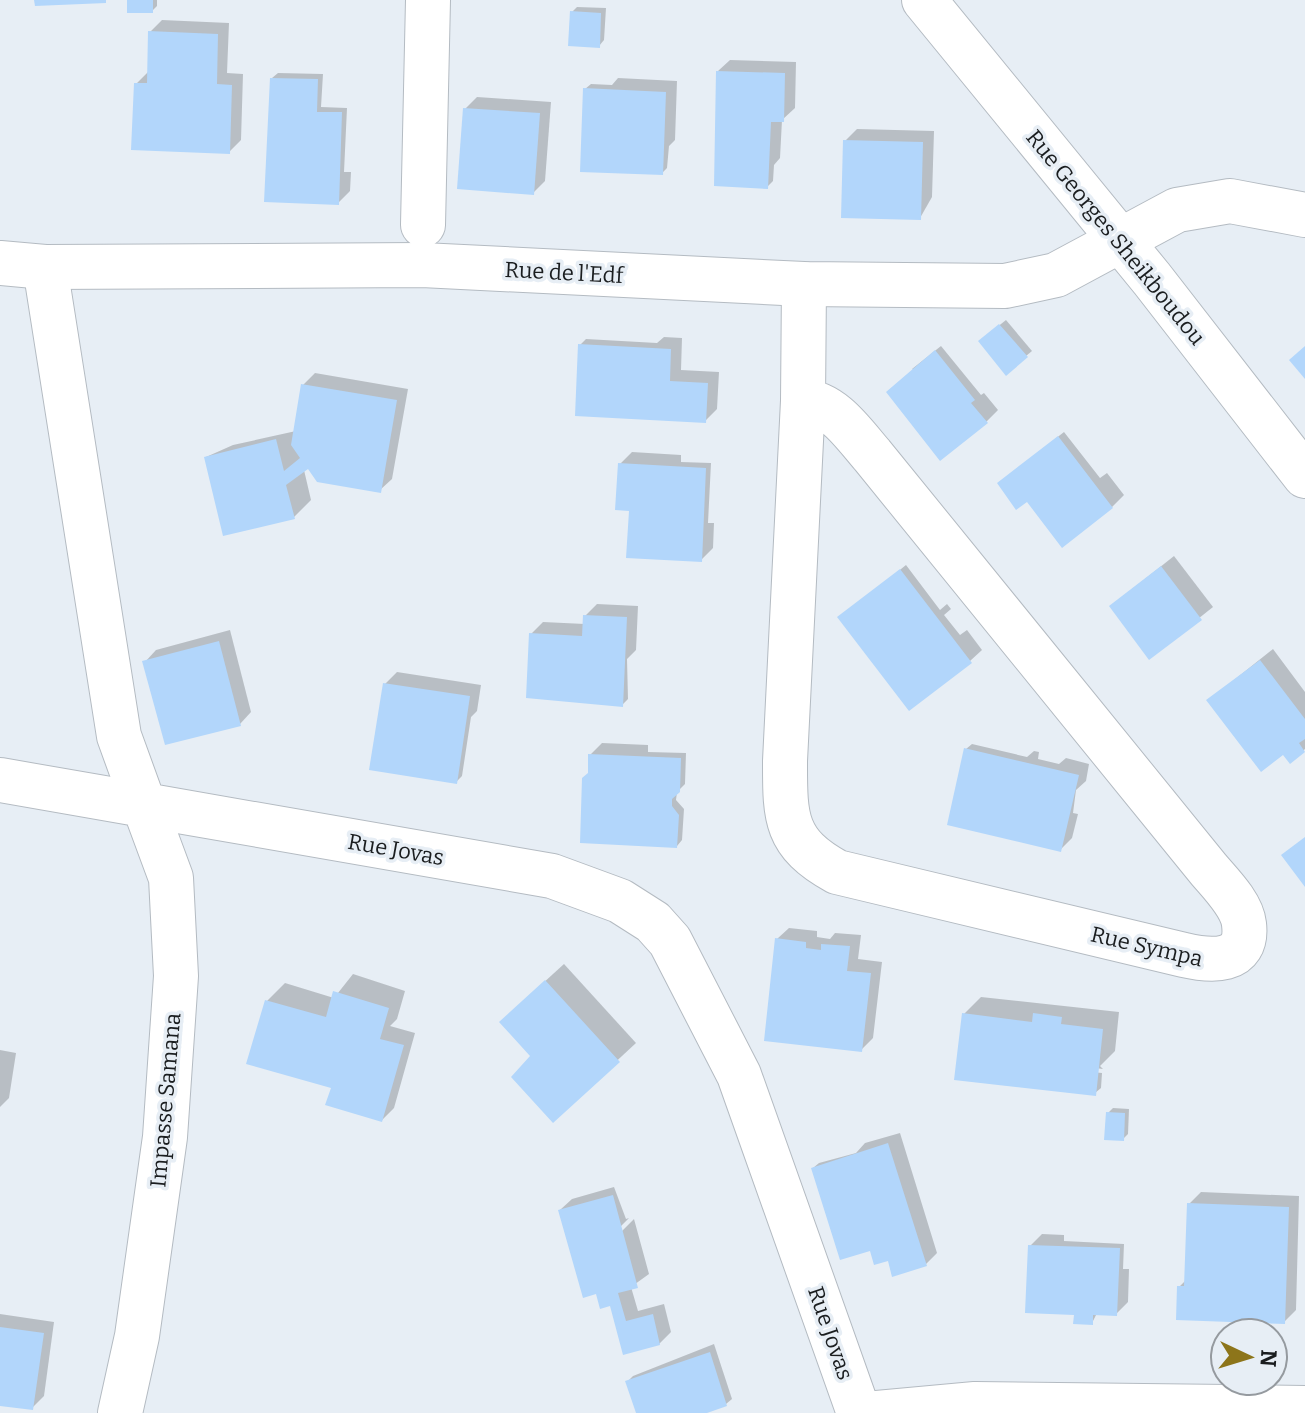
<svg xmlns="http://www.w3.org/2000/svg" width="1305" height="1413" font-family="Bitter,serif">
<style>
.shadow{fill:#0003}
.building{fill:#b2d6fb}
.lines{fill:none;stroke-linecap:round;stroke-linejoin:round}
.minor-casing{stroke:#b4bbc2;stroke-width:46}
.tertiary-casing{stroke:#b4bbc2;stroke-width:46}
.minor{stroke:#fff;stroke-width:44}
.tertiary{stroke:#fff;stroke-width:44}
.labels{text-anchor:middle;stroke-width:7;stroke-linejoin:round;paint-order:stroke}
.street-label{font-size:22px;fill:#1a1d1f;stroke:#e7eef5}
</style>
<rect width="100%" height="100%" fill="#e7eef5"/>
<g class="shadow">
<polygon points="129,0 157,0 157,6 152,11"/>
<polygon points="577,7 606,8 604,40 599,46 572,12"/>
<polygon points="162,20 229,23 227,73 243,74 241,140 229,152 136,84 148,72 150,32"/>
<polygon points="730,60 796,62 795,108 782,120 780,158 774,165 773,181 767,187 718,71"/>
<polygon points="278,73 323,74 321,107 347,108 344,172 351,172 350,191 338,203 272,78"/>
<polygon points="618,78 677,81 675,140 669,146 667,168 662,173 585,89 591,84 612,85"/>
<polygon points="477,97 551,102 545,181 533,193 465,109"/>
<polygon points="857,129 934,131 932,197 920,218 845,141"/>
<polygon points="1006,320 1032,351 1026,356 986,336"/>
<polygon points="664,337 682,338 681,370 719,372 717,409 705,421 580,345 586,339 657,343"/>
<polygon points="941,346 981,395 984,393 998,410 986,422 912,369"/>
<polygon points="315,373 408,389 392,479 380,490 309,466 304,470 311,500 294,517 206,457 233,445 296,431 303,385"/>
<polygon points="1064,432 1100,478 1107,473 1124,495 1112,507 1027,499 999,483"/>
<polygon points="632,452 681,455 681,462 711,463 708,523 714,523 713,548 701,560 631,509 620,464"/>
<polygon points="1174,556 1213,607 1150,657 1111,606"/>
<polygon points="906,565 940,610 947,604 951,609 944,615 960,635 967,630 982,650 970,661 840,618"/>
<polygon points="597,604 638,606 636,650 627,659 628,699 622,705 531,634 543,622 585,624 585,616"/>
<polygon points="230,630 251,712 240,724 145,662 156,650"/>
<polygon points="1273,649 1305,692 1305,749 1290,761 1284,752 1209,700"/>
<polygon points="397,672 481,685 477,711 471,717 462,776 456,782 385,684"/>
<polygon points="602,743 648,745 648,752 686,753 685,784 677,792 676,800 684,809 682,840 677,846 590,773 590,755"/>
<polygon points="972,744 1027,757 1034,751 1039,752 1038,759 1059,764 1066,758 1089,764 1086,781 1076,790 1073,813 1078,814 1072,838 1061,849 966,749"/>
<polygon points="789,928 817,931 817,937 830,939 835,933 861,935 858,959 882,962 873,1038 861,1050 777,939"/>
<polygon points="564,964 636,1043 553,1120 519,1005"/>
<polygon points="353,974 405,991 397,1019 390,1026 415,1033 394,1108 382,1120 333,1087 267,1001 285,983 334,998"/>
<polygon points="981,997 1119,1012 1115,1051 1100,1066 1103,1069 1072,1065 1072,1070 1102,1073 1101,1088 1095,1093 964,1014"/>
<polygon points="0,1050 16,1053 9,1098 0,1107"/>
<polygon points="1113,1108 1129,1109 1128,1134 1123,1139 1108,1113"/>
<polygon points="900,1133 937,1253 926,1264 889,1258 871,1249 813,1168 819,1163 856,1153 865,1143"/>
<polygon points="614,1187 626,1219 629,1218 620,1227 620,1233 634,1219 649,1274 631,1287 638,1311 664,1304 671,1332 659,1344 625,1353 612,1304 597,1292 560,1210 572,1199"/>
<polygon points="1201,1192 1299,1196 1296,1310 1284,1322 1179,1287 1186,1280 1189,1204"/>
<polygon points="1042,1234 1064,1235 1064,1241 1124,1244 1123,1269 1129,1269 1128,1302 1116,1314 1097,1313 1092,1323 1076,1315 1030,1246"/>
<polygon points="0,1314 54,1322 44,1396 32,1408 0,1404"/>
<polygon points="714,1344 732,1399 726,1404 701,1413 638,1413 627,1382 633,1376"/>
</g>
<g class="building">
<polygon points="34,0 106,0 106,3 35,6"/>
<rect x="127" y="0" width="26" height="13"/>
<polygon points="570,11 601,13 600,48 568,46"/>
<polygon points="148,31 218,34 217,84 232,85 230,154 131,150 134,83 147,83"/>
<polygon points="716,71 785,73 784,122 771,122 768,189 714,186"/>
<polygon points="270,78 318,79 317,112 342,112 339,205 264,202"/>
<polygon points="583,88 666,92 663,175 580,172"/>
<polygon points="463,108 540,113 534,195 457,189"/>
<polygon points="843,140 923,142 921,220 841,218"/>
<polygon points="999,324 1028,357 1006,376 978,341"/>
<polygon points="578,344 671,349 670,381 708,383 706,423 575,416"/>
<polygon points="1305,346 1305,379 1289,360"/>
<polygon points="935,350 975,400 971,403 988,423 940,461 886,392"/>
<polygon points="301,384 397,400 381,493 317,482 308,469 286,485 295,519 223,536 204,457 276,439 284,471 300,458 291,445"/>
<polygon points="1058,436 1113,508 1062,548 1027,502 1016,510 997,483"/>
<polygon points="618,463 706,468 702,562 626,558 629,511 615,510"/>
<polygon points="1161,566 1202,620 1149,660 1109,606"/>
<polygon points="900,569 972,663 909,711 837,617"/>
<polygon points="583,615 627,617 623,707 526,698 529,633 582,636"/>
<polygon points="219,641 241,726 165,745 142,661"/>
<polygon points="1260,660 1305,719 1305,739 1299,743 1305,752 1290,764 1283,755 1261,772 1206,700"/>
<polygon points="383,683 470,696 457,784 369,770"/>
<polygon points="964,748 1079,775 1061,852 947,825"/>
<polygon points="588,754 681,758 680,792 672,799 672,806 679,815 677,848 580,843 582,778 588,773"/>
<polygon points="1305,837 1305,887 1281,855"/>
<polygon points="775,938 806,942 806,948 821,950 821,944 850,946 847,971 871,973 862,1052 764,1041"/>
<polygon points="545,980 620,1062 553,1123 511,1077 530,1056 499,1022"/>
<polygon points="333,991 389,1008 380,1039 404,1045 382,1122 325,1105 331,1088 246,1064 265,1000 326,1017"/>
<polygon points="962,1013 1032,1022 1033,1013 1062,1017 1061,1024 1103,1029 1096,1096 954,1080"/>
<polygon points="1106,1112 1125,1113 1124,1141 1104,1140"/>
<polygon points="888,1143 927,1266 892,1277 888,1261 874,1265 870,1251 840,1260 811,1168"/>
<polygon points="613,1195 638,1288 618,1293 626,1321 653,1314 660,1345 623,1355 610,1306 600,1309 596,1294 583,1298 558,1210"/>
<polygon points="1187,1203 1289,1207 1285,1324 1176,1320 1177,1286 1184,1286"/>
<polygon points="1028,1245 1120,1248 1117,1316 1093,1315 1093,1325 1073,1324 1074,1315 1025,1313"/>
<polygon points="0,1327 44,1333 33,1410 0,1406"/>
<polygon points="710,1352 727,1406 707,1413 636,1413 625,1381"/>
</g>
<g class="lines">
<g class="minor-casing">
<g id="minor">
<polyline points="423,225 428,0"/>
<polyline points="0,263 45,267 422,265 804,284 1005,286 1056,275 1177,210 1230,201 1305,215"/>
<polyline points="45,267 119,736 144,805 552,876 620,901 653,922 670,941 739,1075 859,1413"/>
<path d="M 803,401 C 833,403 853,433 872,455 L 1209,870 C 1221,884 1242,905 1244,924 C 1249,965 1210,961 1184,955 L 837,872 C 784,843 785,817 785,761 L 803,401 L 804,284"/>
<polyline points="0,780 144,805 171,878 176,976 165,1137 137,1336 120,1413"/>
<polyline points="877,1413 975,1404 1305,1408"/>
</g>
</g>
<g class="tertiary-casing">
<polyline id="tertiary" points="924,0 1152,279 1305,476"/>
</g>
<use href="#minor" class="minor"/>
<use href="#tertiary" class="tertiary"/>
</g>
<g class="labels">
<g class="street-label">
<text transform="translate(1116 237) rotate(51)" y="8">Rue Georges Sheikboudou</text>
<text transform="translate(564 272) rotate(3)" y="8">Rue de l'Edf</text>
<text transform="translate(396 849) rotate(10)" y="8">Rue Jovas</text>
<text transform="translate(1147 946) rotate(13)" y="8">Rue Sympa</text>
<text transform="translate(165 1100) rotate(-85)" y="8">Impasse Samana</text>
<text transform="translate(831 1333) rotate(71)" y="8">Rue Jovas</text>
</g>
</g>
<g transform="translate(1249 1357) rotate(94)"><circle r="38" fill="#e7eef5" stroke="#959a9f" stroke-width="2"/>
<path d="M0-6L14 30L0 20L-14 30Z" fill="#8d751a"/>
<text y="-12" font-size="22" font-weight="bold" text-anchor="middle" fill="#1a1d1f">N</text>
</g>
</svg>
